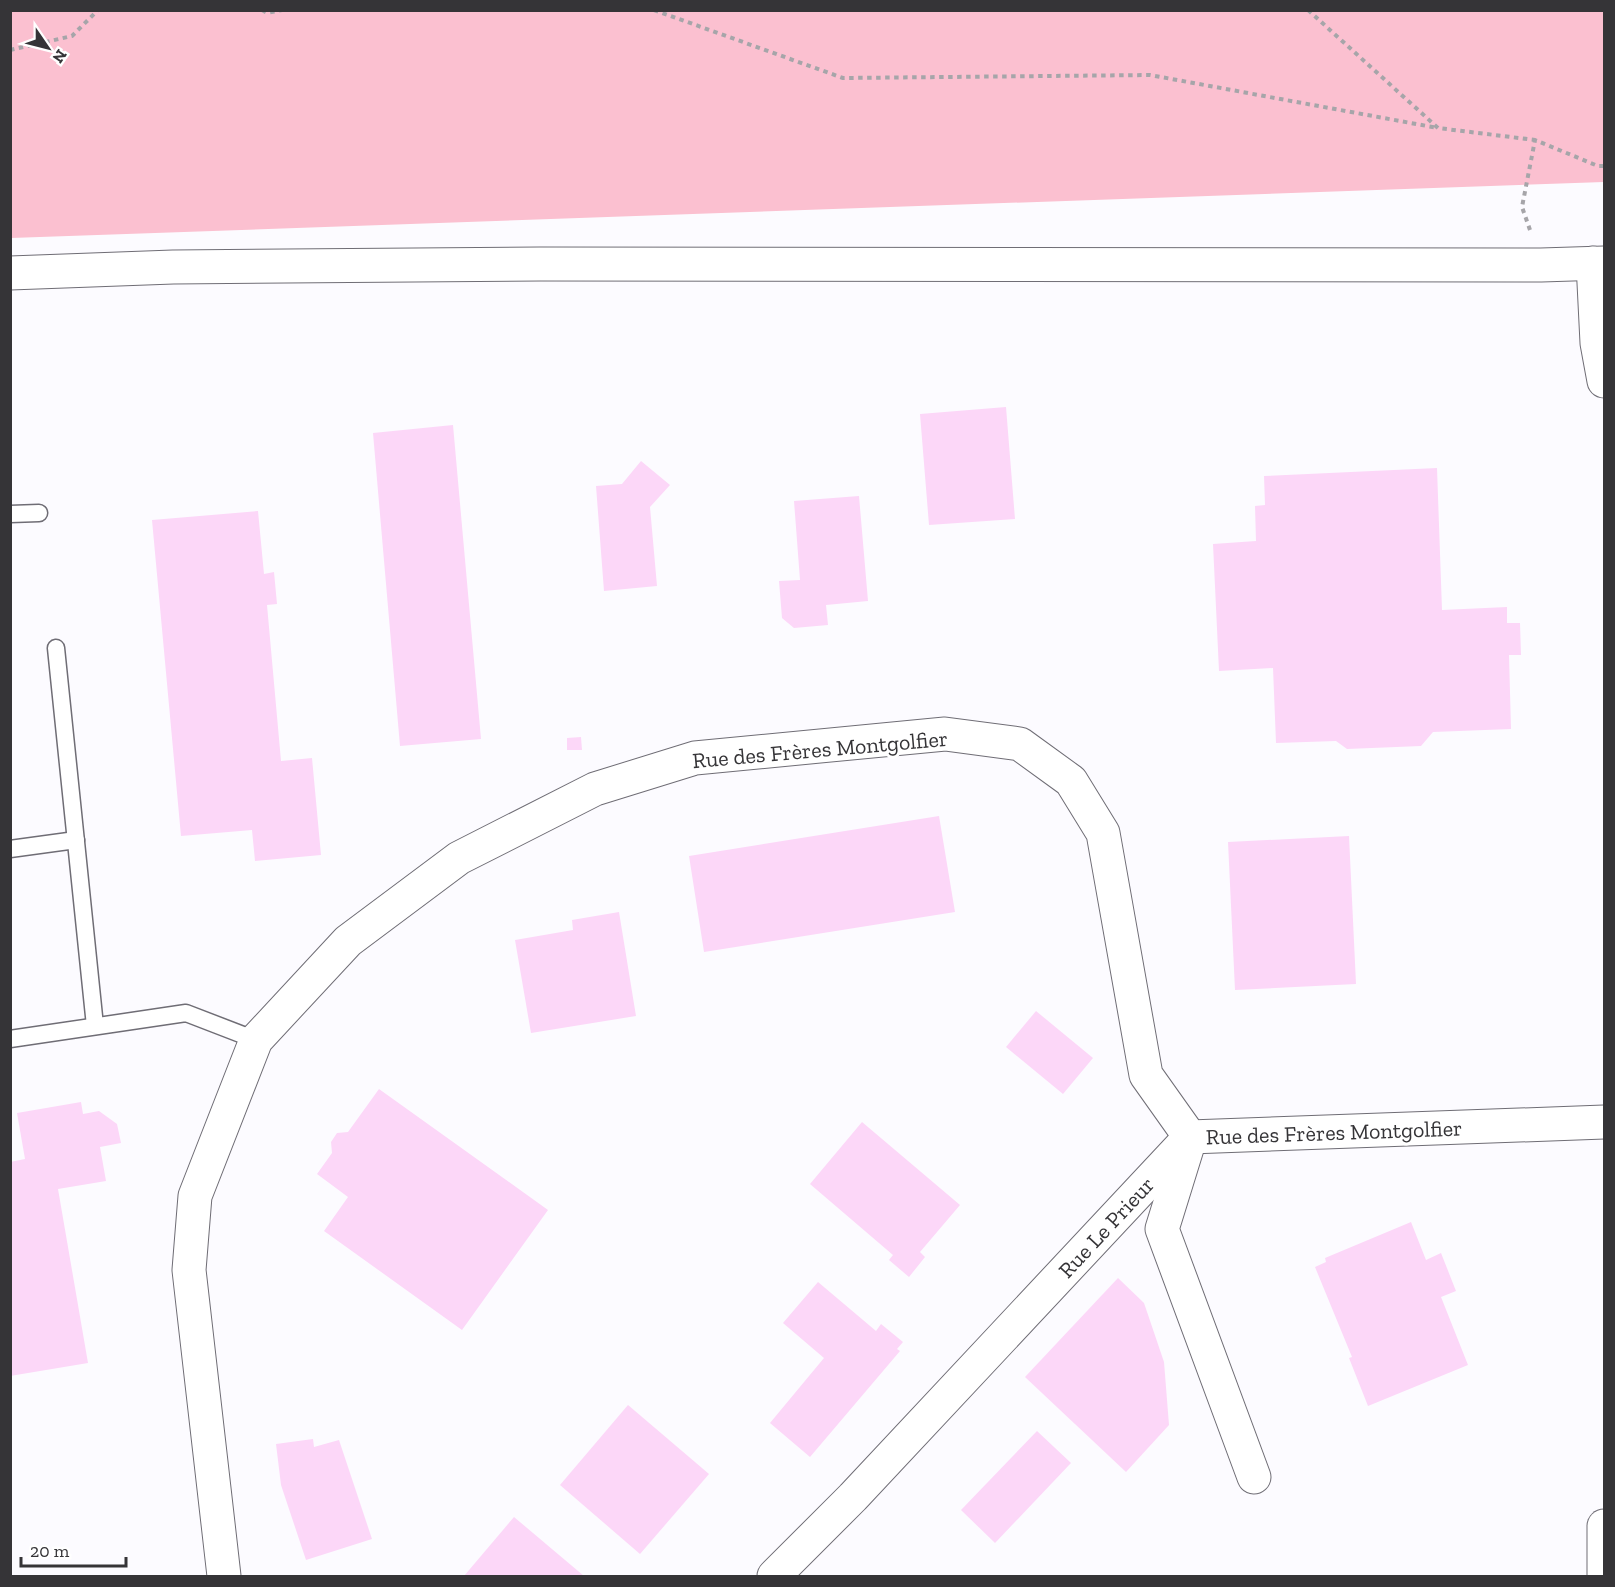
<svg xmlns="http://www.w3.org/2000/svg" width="1615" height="1587" font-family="'Zilla Slab',serif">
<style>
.green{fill:#fbc0d0}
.building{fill:#fcd7f8}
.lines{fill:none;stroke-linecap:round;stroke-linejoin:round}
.lane-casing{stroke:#6f6d75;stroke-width:19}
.street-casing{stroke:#6f6d75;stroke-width:35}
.secondary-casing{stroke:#6f6d75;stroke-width:35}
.path{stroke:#a6a5a9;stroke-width:4;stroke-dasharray:4.5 4.5;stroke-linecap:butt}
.lane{stroke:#fff;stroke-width:16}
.street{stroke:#fff;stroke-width:33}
.secondary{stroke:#fff;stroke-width:33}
.labels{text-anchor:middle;stroke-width:6;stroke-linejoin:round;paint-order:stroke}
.street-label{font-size:22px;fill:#353437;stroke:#fff}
</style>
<rect width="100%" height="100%" fill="#fcfbff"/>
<polygon class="green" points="10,11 1604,11 1604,182 11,238"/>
<g class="building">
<polygon points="1006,407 1015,519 929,525 920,414"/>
<polygon points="453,425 481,739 400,746 373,433"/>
<polygon points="641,461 670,485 650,507 657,586 604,591 596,486 622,484"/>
<polygon points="1437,468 1442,610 1507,607 1507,623 1520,623 1521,655 1509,655 1511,729 1433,732 1421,746 1347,749 1336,741 1276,743 1273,668 1219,671 1213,544 1256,541 1255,506 1265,505 1264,476"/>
<polygon points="859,496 868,601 826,605 828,625 794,628 782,618 779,581 800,580 794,501"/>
<polygon points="258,511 264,574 274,572 277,604 267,605 281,761 312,758 321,855 255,861 252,830 181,836 152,520"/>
<polygon points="581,737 582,750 567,750 567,738"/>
<polygon points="939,816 955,912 704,952 689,856"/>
<polygon points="1349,836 1356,984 1235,990 1228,842"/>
<polygon points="619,912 636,1016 531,1033 515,940 573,930 572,920"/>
<polygon points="1036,1011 1093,1058 1063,1094 1006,1047"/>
<polygon points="379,1089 548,1210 462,1330 324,1231 348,1197 317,1174 332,1153 331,1142 337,1133 348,1132"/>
<polygon points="81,1102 83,1114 99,1111 117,1124 121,1143 100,1147 106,1181 58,1189 88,1363 10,1376 10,1162 25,1159 17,1113"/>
<polygon points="862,1122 960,1205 920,1252 925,1257 909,1277 889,1260 893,1255 810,1184"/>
<polygon points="1411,1222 1426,1260 1441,1253 1456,1291 1441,1297 1468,1365 1368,1406 1349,1358 1352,1357 1315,1267 1326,1262 1325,1258"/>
<polygon points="1118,1278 1144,1303 1164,1362 1169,1425 1126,1472 1025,1377"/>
<polygon points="818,1282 876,1331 881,1324 903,1342 897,1349 900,1351 810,1457 770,1423 824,1358 783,1323"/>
<polygon points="628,1405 709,1474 640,1554 560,1485"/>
<polygon points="1037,1431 1071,1463 995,1543 961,1510"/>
<polygon points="313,1439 314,1447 339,1440 372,1539 306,1560 281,1485 276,1444"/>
<polygon points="514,1517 584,1576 464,1576"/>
</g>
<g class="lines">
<g class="lane-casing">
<g id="lane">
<polyline points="10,514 39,513"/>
<polyline points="56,648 95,1026"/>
<polyline points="10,849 76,840"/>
<polyline points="10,1039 186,1013 256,1040"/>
</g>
</g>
<g class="street-casing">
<g id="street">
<polyline points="1593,263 1597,343 1604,381"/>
<polyline points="1188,1145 1162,1229 1254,1477"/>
<polyline points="224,1576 189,1270 195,1196 256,1040 348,941 459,858 595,789 695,758 945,734 1020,744 1071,781 1103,833 1146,1075 1190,1137 1604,1122"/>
<polyline points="774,1576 853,1497 1190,1137"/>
<polyline points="1604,1576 1604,1526"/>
</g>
</g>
<g class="secondary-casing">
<polyline id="secondary" points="10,273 173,267 540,264 1541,265 1604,263"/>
</g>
<g class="path">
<polyline points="262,10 267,13 282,10"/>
<polyline points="654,10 843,78 1150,75 1438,128"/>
<polyline points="1308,10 1438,128 1535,140"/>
<polyline points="10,50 72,36 98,10"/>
<polyline points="1530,230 1522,207 1535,140 1598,166 1604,166"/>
</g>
<use href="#lane" class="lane"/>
<use href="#street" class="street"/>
<use href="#secondary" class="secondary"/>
</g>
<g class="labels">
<g class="street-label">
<text transform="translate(820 749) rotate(-5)" y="8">Rue des Frères Montgolfier</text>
<text transform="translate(1334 1132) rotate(-2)" y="8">Rue des Frères Montgolfier</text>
<text transform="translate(1106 1227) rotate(-47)" y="8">Rue Le Prieur</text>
</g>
</g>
<rect width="1615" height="1587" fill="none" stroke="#353437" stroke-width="24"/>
<g transform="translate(48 48) rotate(125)" stroke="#ffffff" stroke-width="4.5" paint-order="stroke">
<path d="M0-4.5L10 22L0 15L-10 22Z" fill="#353437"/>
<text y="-9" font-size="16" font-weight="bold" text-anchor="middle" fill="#353437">N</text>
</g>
<path d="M21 1557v9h105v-9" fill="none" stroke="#353437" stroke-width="3"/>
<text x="30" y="1557" font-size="18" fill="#353437" stroke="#ffffff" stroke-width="4.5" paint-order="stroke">20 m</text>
</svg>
